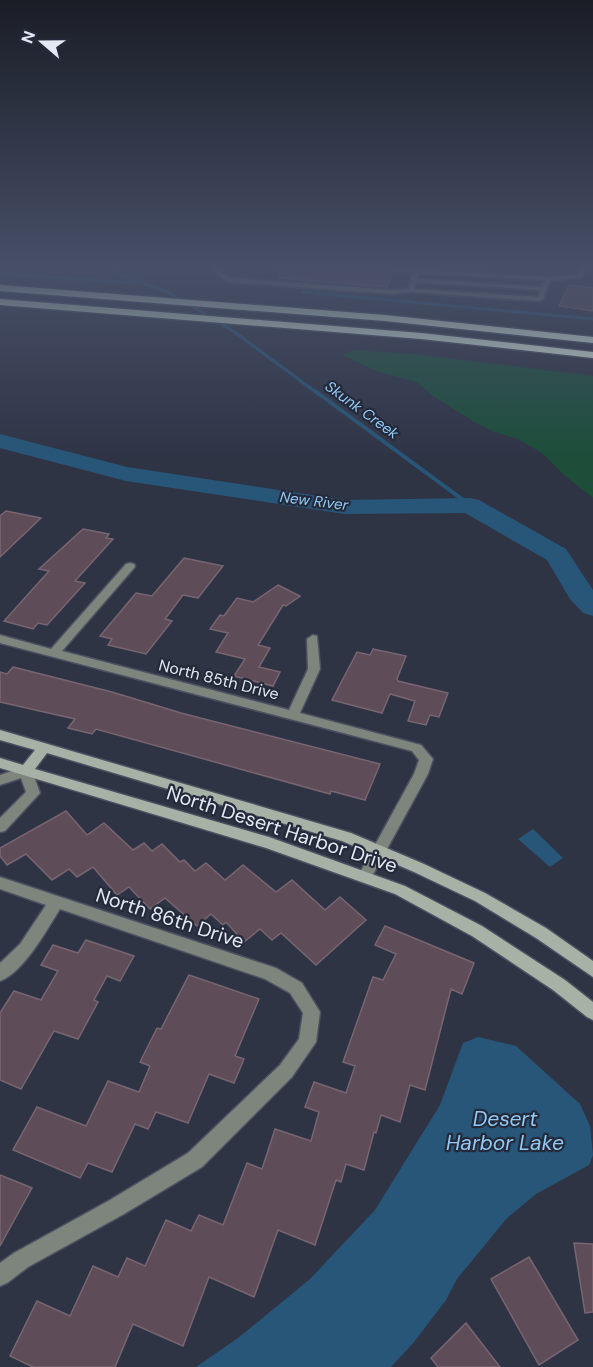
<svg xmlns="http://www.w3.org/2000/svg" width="593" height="1367" font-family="'DM Sans',sans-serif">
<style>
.green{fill:#1c4e3a}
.water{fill:#275678}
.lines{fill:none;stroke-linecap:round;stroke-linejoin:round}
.stream-far1{stroke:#275678;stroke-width:3}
.stream{stroke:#275678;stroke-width:4}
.river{fill:#275678;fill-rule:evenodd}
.building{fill:#5e4c58;stroke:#786572;stroke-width:1.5}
.lane-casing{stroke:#4c5161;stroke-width:4}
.street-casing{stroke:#4c5161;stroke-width:3}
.secondary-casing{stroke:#4c5161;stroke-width:3}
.highway-casing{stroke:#4c5161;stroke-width:3}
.lane{fill:#7e857d;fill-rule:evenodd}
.street{fill:#7e857d;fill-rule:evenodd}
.secondary{fill:#a7b2a6;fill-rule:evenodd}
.highway{fill:#e3f4e2;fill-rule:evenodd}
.labels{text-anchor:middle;stroke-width:4.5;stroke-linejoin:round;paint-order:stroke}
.far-water-label{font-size:15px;font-style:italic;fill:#91c9f4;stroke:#252a3a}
.street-label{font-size:16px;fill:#e4e8f3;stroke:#252a3a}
.near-street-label{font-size:20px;fill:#e4e8f3;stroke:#252a3a}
.near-water-label{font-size:21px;font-style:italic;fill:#91c9f4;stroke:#252a3a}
</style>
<rect width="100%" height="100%" fill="#2f3445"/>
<polygon class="green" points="356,350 413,354 593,376 593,498 564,475 542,453 518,439 495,432 478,424 433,396 417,382 379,372 342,355"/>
<g class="water">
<polygon points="533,829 563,858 550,867 518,839"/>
<polygon points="478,1037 516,1046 580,1104 590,1126 593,1155 589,1165 536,1194 507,1218 457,1279 446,1300 414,1342 391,1367 196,1367 238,1338 310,1279 375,1210 440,1105 463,1043"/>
</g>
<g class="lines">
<g class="stream-far1">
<polyline points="112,268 118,274 170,293 236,333 317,393"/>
<polyline points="0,274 136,283"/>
<polyline points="303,292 593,319"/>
</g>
<polyline class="stream" points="315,391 470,505"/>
<polygon class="river" points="0,434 127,467 345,500 470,498 479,500 566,549 593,590 593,616 583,613 570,599 547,560 465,513 345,514 126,481 0,448"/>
</g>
<g class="building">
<polygon points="280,268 330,268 392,273 387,287 279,278"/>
<polygon points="569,285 593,288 593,311 559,306"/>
<polygon points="6,511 41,518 0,557 0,516"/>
<polygon points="83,529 109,534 106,538 113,539 75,581 85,583 47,625 38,623 33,629 4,621 49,571 39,569"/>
<polygon points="184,558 223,566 198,598 183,595 165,619 172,621 146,654 108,645 112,639 100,636 136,593 152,596"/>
<polygon points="278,585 300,596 286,606 283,605 258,645 270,648 259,667 280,672 273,686 234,676 245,659 216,652 228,633 210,629 220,615 224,616 237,598 253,602"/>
<polygon points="373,649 406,656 397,679 398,681 448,693 439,717 430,715 426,725 408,721 415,701 390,694 382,713 332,700 357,652 370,655"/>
<polygon points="13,667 112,692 181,713 380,764 365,800 331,791 330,794 96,729 92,734 68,728 75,719 0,702 0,672 7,674"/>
<polygon points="66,811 87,835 104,823 133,850 144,843 152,851 162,844 180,862 184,860 195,871 206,863 225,880 243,865 276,892 292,880 325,910 340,897 366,920 316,965 281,933 272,940 260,929 244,942 226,922 223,925 211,914 197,926 165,898 150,909 129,887 117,895 93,867 77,877 69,869 52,880 26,854 7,865 0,856 0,848"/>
<polygon points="385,926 474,963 462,994 451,989 425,1090 410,1085 400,1122 381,1115 376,1133 374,1132 364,1170 346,1164 341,1182 336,1180 315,1245 278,1230 254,1297 209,1277 183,1346 133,1324 115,1367 33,1367 10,1356 37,1301 70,1316 93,1266 118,1277 127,1258 145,1266 166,1220 191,1231 199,1215 223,1225 247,1163 262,1169 275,1129 311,1141 319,1112 305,1107 314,1082 346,1093 355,1066 343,1062 356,1025 373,977 383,980 396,954 375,945"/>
<polygon points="86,940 134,956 120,981 107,976 94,1000 98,1002 78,1039 54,1031 21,1089 0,1080 0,1013 14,991 41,1000 58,971 41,965 53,945 78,953"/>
<polygon points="189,975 259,999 235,1056 244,1059 234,1083 209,1074 188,1123 156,1112 148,1129 135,1124 112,1172 88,1163 80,1178 13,1150 37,1107 86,1126 108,1081 139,1092 150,1066 140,1062 157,1028 161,1029"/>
<polygon points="0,1175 32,1188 0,1246"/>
<polygon points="574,1243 593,1244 593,1312 585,1313"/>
<polygon points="529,1257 578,1340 539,1365 491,1279"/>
<polygon points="466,1323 500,1367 438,1367 431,1358"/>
</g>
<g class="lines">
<g class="lane-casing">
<path id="lane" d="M 212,268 L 218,268 L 226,276 L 232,278 L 391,290 L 409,289 L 413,272 L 378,270 L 375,268 L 548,277 L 578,275 L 580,268 L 586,268 L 582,277 L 550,280 L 543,299 L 540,301 L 411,292 L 391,294 L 231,282 L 222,278 ZM 418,273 L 545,280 L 542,287 L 417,279 ZM 416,282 L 541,290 L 538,297 L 414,289 Z"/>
</g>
<g class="street-casing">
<g id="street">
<polygon points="130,563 134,564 135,566 134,568 62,651 289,710 308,669 307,639 313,635 317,636 320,669 300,713 421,745 433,759 428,774 370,880 365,882 360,880 358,876 414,774 419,760 412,751 0,643 0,635 51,649 126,564"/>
<polygon points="26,766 31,768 40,793 5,831 0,832 0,818 26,792 21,778 0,785 0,775"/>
<path d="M 0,877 L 276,968 L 302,983 L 320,1012 L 316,1042 L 292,1077 L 202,1167 L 124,1214 L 28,1267 L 7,1283 L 0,1286 L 0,1263 L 14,1253 L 110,1200 L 188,1153 L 280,1065 L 299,1039 L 303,1013 L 290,993 L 265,979 L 60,909 C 46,931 24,972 0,981 L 0,963 L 20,944 L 46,905 L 0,889 Z"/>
</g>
</g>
<g class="secondary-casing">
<polygon id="secondary" points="0,730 351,833 424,864 485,893 546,928 593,961 593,977 536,938 475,901 414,872 342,841 47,753 35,769 269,837 405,886 482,926 565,980 593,1002 593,1020 587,1017 553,990 472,936 395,894 266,848 0,768 0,758 23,765 35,750 0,740"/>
</g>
<g class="highway-casing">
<g id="highway">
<polygon points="0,285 385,315 593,337 593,343 385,321 0,291"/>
<polygon points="0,299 421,333 593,352 593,358 421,339 0,305"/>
</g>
</g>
<use href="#lane" class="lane"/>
<use href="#street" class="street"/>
<use href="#secondary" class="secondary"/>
<use href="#highway" class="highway"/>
</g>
<linearGradient id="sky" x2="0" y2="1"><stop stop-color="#1a1d26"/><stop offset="0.58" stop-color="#475068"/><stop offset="1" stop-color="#475068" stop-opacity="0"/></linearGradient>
<rect width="593" height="459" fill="url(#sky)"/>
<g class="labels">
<g class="far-water-label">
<text transform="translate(362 410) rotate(36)" y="5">Skunk Creek</text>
<text transform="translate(314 501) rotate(7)" y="5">New River</text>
</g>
<g class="street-label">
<text transform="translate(219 679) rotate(14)" y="6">North 85th Drive</text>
</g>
<g class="near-street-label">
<text transform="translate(282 829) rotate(18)" y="7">North Desert Harbor Drive</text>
<text transform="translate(170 918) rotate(18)" y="7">North 86th Drive</text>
</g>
<g class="near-water-label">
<text x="505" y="1126">Desert<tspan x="505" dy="24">Harbor Lake</tspan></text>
</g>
</g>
<g transform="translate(42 42) rotate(290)" stroke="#252a3a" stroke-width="4.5" paint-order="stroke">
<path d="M0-4.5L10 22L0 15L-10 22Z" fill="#e4e8f3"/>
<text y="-9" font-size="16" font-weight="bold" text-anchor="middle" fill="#e4e8f3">N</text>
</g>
</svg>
